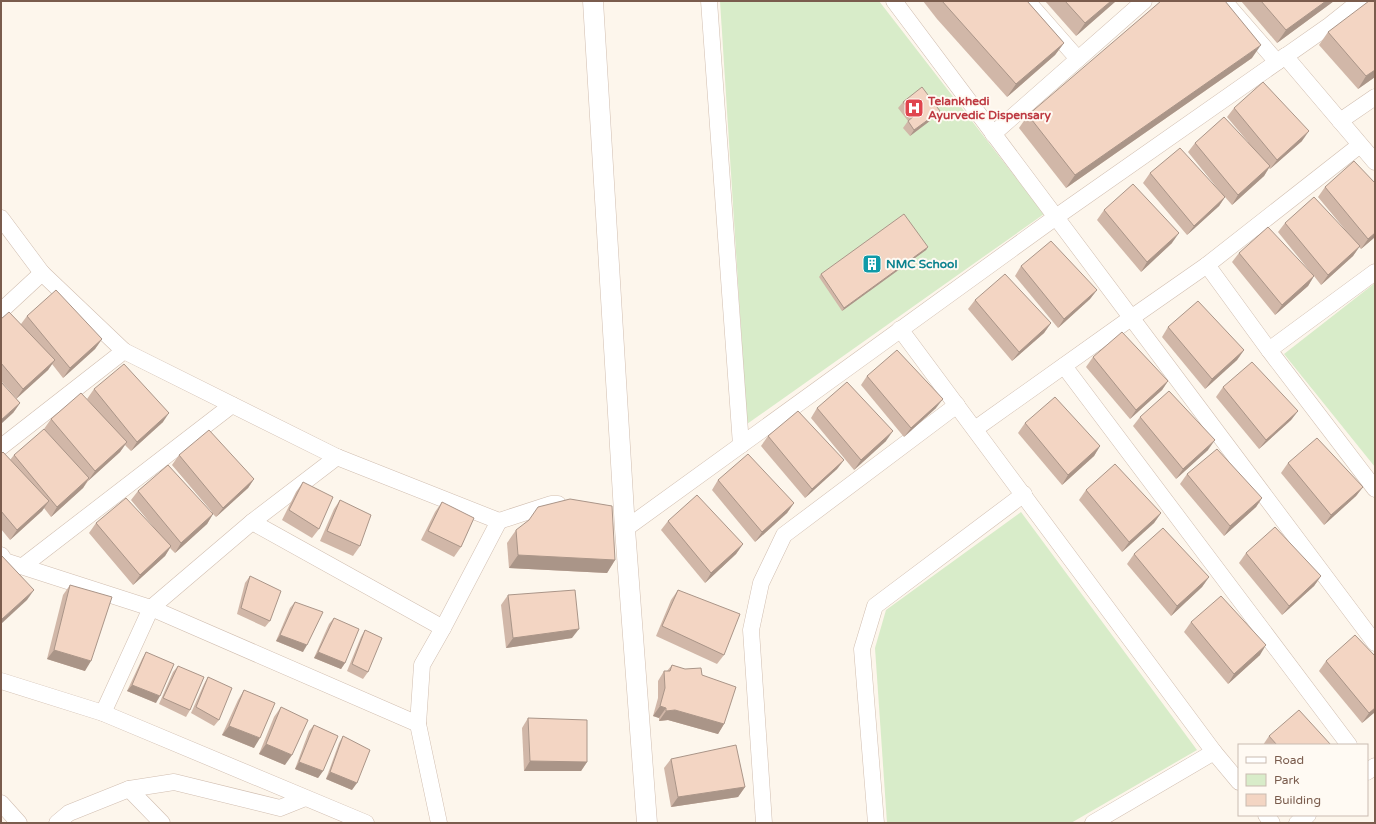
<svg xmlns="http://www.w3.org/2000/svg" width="1376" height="824" font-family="'Varela Round',sans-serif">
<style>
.green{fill:#d8ecc9}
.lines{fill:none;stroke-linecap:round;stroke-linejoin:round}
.minor-casing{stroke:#d1beb0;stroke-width:17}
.tertiary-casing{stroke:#d1beb0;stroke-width:21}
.minor{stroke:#fff;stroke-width:16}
.tertiary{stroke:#fff;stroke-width:20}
.wall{fill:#d1b7a8}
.shaded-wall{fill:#aa9588}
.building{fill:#f3d5c3;stroke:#aa9588}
.labels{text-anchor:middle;stroke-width:4;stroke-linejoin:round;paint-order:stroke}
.health-label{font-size:12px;font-weight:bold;fill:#be3a42;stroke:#fffaf3;text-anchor:start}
.culture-label{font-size:12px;font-weight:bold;fill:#0d838f;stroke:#fffaf3;text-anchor:start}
</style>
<rect width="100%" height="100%" fill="#fdf6ec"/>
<g class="green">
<polygon points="720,1 879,1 1044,214 747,424"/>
<polygon points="1375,283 1375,467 1284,354"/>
<polygon points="1021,512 1197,750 1071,823 887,823 875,648 886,610"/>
</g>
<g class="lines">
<g class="minor-casing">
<g id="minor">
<polyline points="709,1 741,445"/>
<polyline points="894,1 1375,643"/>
<polyline points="1027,1 1078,59"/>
<polyline points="1224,1 1277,62"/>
<polyline points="1285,56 1375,162"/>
<polyline points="1340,121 1375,97"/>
<polyline points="993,134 1144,1"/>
<polyline points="1,218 42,273"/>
<polyline points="1207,265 1269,350"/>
<polyline points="1375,272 1269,350 1375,489"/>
<polyline points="1,311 42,273 124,351"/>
<polyline points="900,329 1214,752 1239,782"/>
<polyline points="1064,366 1349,745"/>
<polyline points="975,429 1131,318 1207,265 1360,145"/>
<polyline points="1,447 124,351 337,457 499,521 551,504 558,504"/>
<polyline points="252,522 337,457"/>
<polyline points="625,529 1056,217 1330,25 1360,1"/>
<polyline points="1,555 5,561 151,608 252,522 443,628 422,665 418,724 439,823"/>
<polyline points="23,566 232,405"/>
<polyline points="443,628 499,521"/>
<polyline points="1,681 103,713 366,823"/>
<polyline points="103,713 151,608 418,724"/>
<polyline points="1367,772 1375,766"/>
<polyline points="129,789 162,823"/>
<polyline points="1,803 19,823"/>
<polyline points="1266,815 1272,823"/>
<polyline points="57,823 69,813 129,789 174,782 280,808 305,798"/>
<polyline points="764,823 751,630 761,583 784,535 957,405"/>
<polyline points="876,823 862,649 875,606 1024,494"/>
<polyline points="1093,823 1214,752"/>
<polyline points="1297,823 1308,815"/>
</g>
</g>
<g class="tertiary-casing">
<polyline id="tertiary" points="593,1 625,529 647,823"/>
</g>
<use href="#minor" class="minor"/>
<use href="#tertiary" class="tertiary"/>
</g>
<g class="wall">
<polygon points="923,1 1027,1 1064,43 1055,55 1007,97 937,19"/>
<polygon points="1045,1 1116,1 1076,36"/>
<polygon points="1241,1 1334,1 1277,43"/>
<polygon points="1375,1 1375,77 1358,89 1319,45 1328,32"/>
<polygon points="1252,58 1066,188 1019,128 1028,115"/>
<polygon points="903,102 940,111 935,117 910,136 903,128 908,121 898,108"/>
<polygon points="1234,108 1302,141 1270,169 1269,168 1264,176 1232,205 1225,197 1219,206 1187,235 1143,183 1150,173 1222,194 1188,152 1195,143 1248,142 1227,117"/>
<polygon points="1375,183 1375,237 1361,249 1359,247 1353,256 1321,285 1314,276 1308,286 1275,315 1232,262 1239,253 1312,274 1278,232 1285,223 1352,238 1318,197 1325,187"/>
<polygon points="1104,210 1172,243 1141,272 1097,220"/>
<polygon points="928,247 926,250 842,311 819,277 821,274"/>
<polygon points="1021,266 1097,290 1090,299 1058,328 1015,276"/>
<polygon points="975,300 1051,323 1044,333 1012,361 968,309"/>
<polygon points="27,316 102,339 95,349 63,378 52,364 48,370 16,399 20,403 13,413 16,398 1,381 1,319 21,324"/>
<polygon points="1168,327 1244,350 1237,360 1205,389 1162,337"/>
<polygon points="1093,357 1168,381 1162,390 1130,419 1086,367"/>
<polygon points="867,376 936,408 904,437 861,385"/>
<polygon points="1223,387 1298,411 1291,420 1259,449 1216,397"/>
<polygon points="94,389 163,422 131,451 125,445 120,452 88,481 83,488 51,517 44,508 42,511 10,540 1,529 1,454 10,460 14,455 53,439 44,429 51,419 97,411 87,399"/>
<polygon points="817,408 886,441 854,470 811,418"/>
<polygon points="1140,417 1208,450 1176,479 1133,426"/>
<polygon points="1025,423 1100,446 1094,456 1062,485 1018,433"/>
<polygon points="768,436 844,460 837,469 805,498 761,446"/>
<polygon points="179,455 254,479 248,488 216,517 213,514 207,524 175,553 170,548 165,556 133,585 89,533 96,523 155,529 131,500 138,491 212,512 172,465"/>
<polygon points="1288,463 1363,487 1356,496 1324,525 1281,473"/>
<polygon points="1187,474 1262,498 1256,507 1224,536 1180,484"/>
<polygon points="718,480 794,503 787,513 755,542 712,490"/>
<polygon points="303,482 319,529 312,538 282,520 296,492"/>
<polygon points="1086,490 1161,513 1154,523 1122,552 1079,500"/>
<polygon points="340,500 360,546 353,556 320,541 334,509"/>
<polygon points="442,502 461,547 454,557 421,540 435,512"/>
<polygon points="668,521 743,544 736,554 705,583 661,530"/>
<polygon points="516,530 615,560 607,573 509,568 507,543"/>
<polygon points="1246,553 1321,576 1314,586 1282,615 1239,563"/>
<polygon points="1134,554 1209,577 1202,587 1171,616 1127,564"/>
<polygon points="250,576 270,621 265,627 237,614 245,583"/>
<polygon points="70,585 85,671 47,659 63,595"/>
<polygon points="678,590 724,655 717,664 656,636 671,600"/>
<polygon points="508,595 572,638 506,648 501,605"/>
<polygon points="295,602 303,652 276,641 290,608"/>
<polygon points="334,618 345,663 341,669 314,658 329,624"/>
<polygon points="1191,622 1260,655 1228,684 1184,632"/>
<polygon points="365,630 368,672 363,679 347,671 361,637"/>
<polygon points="146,652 156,703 127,691 142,659"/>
<polygon points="1375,656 1375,712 1362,723 1319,671 1326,661"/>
<polygon points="672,665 702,675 724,724 718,734 668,720 659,721 659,718 653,716 658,698 658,681 664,671 667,671"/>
<polygon points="178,666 190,710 186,717 159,704 173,672"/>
<polygon points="208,677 219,720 214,726 191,713 204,684"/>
<polygon points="244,690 254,748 222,735 238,700"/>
<polygon points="281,707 285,765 259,754 274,717"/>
<polygon points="528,718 587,762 581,771 524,771 522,728"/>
<polygon points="314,725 323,771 318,778 295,769 309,731"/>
<polygon points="343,736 352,790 326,779 339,743"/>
<polygon points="1269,736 1331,745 1263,745"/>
<polygon points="671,759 745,787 738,797 671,807 664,768"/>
</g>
<g class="shaded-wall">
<polygon points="1111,1 1116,1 1076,36 1085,23"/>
<polygon points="1326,1 1334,1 1277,43 1286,30"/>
<polygon points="1064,43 1055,55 1007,97 1016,84"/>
<polygon points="1261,45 1252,58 1066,188 1075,175"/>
<polygon points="1375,70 1375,77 1358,89 1366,76"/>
<polygon points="940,111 935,117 910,136 914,130"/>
<polygon points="1309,131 1302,141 1270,169 1277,160"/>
<polygon points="1270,166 1264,176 1232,205 1238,195"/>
<polygon points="1225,197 1219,206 1187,235 1194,226"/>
<polygon points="1179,233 1172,243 1141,272 1147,262"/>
<polygon points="1375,233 1375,237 1361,249 1368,239"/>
<polygon points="1360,246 1353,256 1321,285 1328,275"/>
<polygon points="928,247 926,250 842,311 844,308"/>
<polygon points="1314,276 1308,286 1275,315 1282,305"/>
<polygon points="1097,290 1090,299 1058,328 1064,319"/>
<polygon points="1051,323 1044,333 1012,361 1019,352"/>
<polygon points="102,339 95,349 63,378 70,368"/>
<polygon points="1244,350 1237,360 1205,389 1212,379"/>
<polygon points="55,360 48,370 16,399 23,389"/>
<polygon points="1168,381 1162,390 1130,419 1136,410"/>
<polygon points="943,399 936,408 904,437 911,428"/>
<polygon points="20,403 13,413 1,424 1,420"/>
<polygon points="1298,411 1291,420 1259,449 1266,440"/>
<polygon points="169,413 163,422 131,451 137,442"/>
<polygon points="893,431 886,441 854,470 861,460"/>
<polygon points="1215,440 1208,450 1176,479 1183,469"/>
<polygon points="127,442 120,452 88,481 95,471"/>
<polygon points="1100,446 1094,456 1062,485 1068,475"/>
<polygon points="844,460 837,469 805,498 812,489"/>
<polygon points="89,478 83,488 51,517 57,507"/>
<polygon points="254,479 248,488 216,517 223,508"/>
<polygon points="1363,487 1356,496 1324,525 1331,515"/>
<polygon points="1262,498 1256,507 1224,536 1230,526"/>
<polygon points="49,501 42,511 10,540 17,530"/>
<polygon points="794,503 787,513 755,542 762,532"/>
<polygon points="1161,513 1154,523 1122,552 1129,542"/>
<polygon points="213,514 207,524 175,553 181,543"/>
<polygon points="743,544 736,554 705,583 711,573"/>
<polygon points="171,546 165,556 133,585 140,575"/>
<polygon points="518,555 615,560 607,573 509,568"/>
<polygon points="1321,576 1314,586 1282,615 1289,606"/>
<polygon points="1209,577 1202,587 1171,616 1177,606"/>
<polygon points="34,590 27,600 1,624 1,621 2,619"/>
<polygon points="579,629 572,638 506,648 513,638"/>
<polygon points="280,635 307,645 303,652 276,641"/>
<polygon points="1266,645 1260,655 1228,684 1234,674"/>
<polygon points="54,650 91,661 85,671 47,659"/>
<polygon points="318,652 345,663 341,669 314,658"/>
<polygon points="132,685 160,696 156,703 127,691"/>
<polygon points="660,706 666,708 659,718 653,716"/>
<polygon points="1375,708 1375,712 1362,723 1369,713"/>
<polygon points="675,710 724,724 718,734 668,720 659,721 666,711"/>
<polygon points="229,726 260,738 254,748 222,735"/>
<polygon points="266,744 292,755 285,765 259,754"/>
<polygon points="530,761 587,762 581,771 524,771"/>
<polygon points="299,762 323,771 318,778 295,769"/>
<polygon points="330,772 357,783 352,790 326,779"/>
<polygon points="745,787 738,797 671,807 678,797"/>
</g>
<g class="building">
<polygon points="942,1 1027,1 1064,43 1016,84"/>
<polygon points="1065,1 1111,1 1085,23"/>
<polygon points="1161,1 1225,1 1261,45 1075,175 1028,115"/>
<polygon points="1261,1 1326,1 1286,30"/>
<polygon points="1369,1 1375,1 1375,70 1366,76 1328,32"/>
<polygon points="1263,82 1309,131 1277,160 1234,108"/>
<polygon points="922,87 940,111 914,130 908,121 914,116 903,102"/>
<polygon points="1224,117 1270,166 1238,195 1195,143"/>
<polygon points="1180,148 1225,197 1194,226 1150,173"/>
<polygon points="1354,161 1375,183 1375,233 1368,239 1325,187"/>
<polygon points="1133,184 1179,233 1147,262 1104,210"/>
<polygon points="1314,197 1360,246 1328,275 1285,223"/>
<polygon points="904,214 928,247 844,308 821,274"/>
<polygon points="1268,227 1314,276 1282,305 1239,253"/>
<polygon points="1051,241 1097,290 1064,319 1021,266"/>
<polygon points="1005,274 1051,323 1019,352 975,300"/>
<polygon points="56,290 102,339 70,368 27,316"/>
<polygon points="1198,301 1244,350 1212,379 1168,327"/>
<polygon points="9,312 55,360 23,389 1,363 1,319"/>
<polygon points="1122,332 1168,381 1136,410 1093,357"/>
<polygon points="897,350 943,399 911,428 867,376"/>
<polygon points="1252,362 1298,411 1266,440 1223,387"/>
<polygon points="124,364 169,413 137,442 94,389"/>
<polygon points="1,382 20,403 1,420"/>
<polygon points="847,382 893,431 861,460 817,408"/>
<polygon points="1169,391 1215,440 1183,469 1140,417"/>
<polygon points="81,393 127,442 95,471 51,419"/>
<polygon points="1055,397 1100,446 1068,475 1025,423"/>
<polygon points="798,411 844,460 812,489 768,436"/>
<polygon points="44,429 89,478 57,507 14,455"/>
<polygon points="209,430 254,479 223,508 179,455"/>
<polygon points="1317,438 1363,487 1331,515 1288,463"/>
<polygon points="1217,449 1262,498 1230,526 1187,474"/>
<polygon points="3,452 49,501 17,530 1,511 1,454"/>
<polygon points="748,454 794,503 762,532 718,480"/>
<polygon points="1115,464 1161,513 1129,542 1086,490"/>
<polygon points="168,465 213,514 181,543 138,491"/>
<polygon points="303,482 333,497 319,529 289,510"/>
<polygon points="697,495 743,544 711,573 668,521"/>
<polygon points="126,498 171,546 140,575 96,523"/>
<polygon points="570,499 612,506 615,560 518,555 516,530 529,520 538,507"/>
<polygon points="340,500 371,515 360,546 327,531"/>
<polygon points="442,502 474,518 461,547 428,531"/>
<polygon points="1275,527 1321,576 1289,606 1246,553"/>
<polygon points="1163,528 1209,577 1177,606 1134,554"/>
<polygon points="1,555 34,590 2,619 1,618"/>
<polygon points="250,576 281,591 270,621 241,608"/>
<polygon points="70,585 112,597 91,661 54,650"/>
<polygon points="575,590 579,629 513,638 508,595"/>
<polygon points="678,590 740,614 724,655 662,626"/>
<polygon points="1221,596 1266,645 1234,674 1191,622"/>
<polygon points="295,602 323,612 307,645 280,635"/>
<polygon points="334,618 359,629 345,663 318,652"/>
<polygon points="365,630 382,638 368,672 352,664"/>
<polygon points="1355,635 1375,656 1375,708 1369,713 1326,661"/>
<polygon points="146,652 174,664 160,696 132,685"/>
<polygon points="672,665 685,669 701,668 702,675 736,687 724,724 675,710 666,711 666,708 660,706 665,688 664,671 670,671"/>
<polygon points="178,666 204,677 190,710 163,698"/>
<polygon points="208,677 232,688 219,720 196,707"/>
<polygon points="244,690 275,703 260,738 229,726"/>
<polygon points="281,707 308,720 292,755 266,744"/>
<polygon points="1299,710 1331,745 1277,745 1269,736"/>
<polygon points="528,718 587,720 587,762 530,761"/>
<polygon points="314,725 338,736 323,771 299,762"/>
<polygon points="343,736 370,750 357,783 330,772"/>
<polygon points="736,745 745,787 678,797 671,759"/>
</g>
<defs>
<g id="hospital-square" transform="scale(1)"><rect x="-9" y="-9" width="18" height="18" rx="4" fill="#e0444e" stroke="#fffaf3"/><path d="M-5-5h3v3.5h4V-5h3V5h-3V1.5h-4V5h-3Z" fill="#fff"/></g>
<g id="building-square" transform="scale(1)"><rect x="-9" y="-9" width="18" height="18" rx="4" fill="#0f9aa8" stroke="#fffaf3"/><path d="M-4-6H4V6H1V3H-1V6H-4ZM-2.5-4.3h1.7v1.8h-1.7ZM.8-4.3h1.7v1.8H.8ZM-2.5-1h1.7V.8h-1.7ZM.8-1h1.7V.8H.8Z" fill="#fff"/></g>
</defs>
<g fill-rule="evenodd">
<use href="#hospital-square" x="914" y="108"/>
<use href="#building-square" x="872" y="264"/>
</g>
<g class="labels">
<g class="health-label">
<text x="928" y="105">Telankhedi<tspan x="928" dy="14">Ayurvedic Dispensary</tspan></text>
</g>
<g class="culture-label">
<text x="886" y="268">NMC School</text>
</g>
</g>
<rect width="1376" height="824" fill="none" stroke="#7a5c4d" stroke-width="4"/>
<rect x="1238" y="744" width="130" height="72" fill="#fffaf3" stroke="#cabbb1"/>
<rect x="1246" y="757" width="20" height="6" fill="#ffffff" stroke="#cabbb1"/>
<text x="1274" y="764" font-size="12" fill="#7a5c4d">Road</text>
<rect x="1246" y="774" width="20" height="12" fill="#d8ecc9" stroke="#cabbb1"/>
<text x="1274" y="784" font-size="12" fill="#7a5c4d">Park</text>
<rect x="1246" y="794" width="20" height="12" fill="#f3d5c3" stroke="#cabbb1"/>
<text x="1274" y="804" font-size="12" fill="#7a5c4d">Building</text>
</svg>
